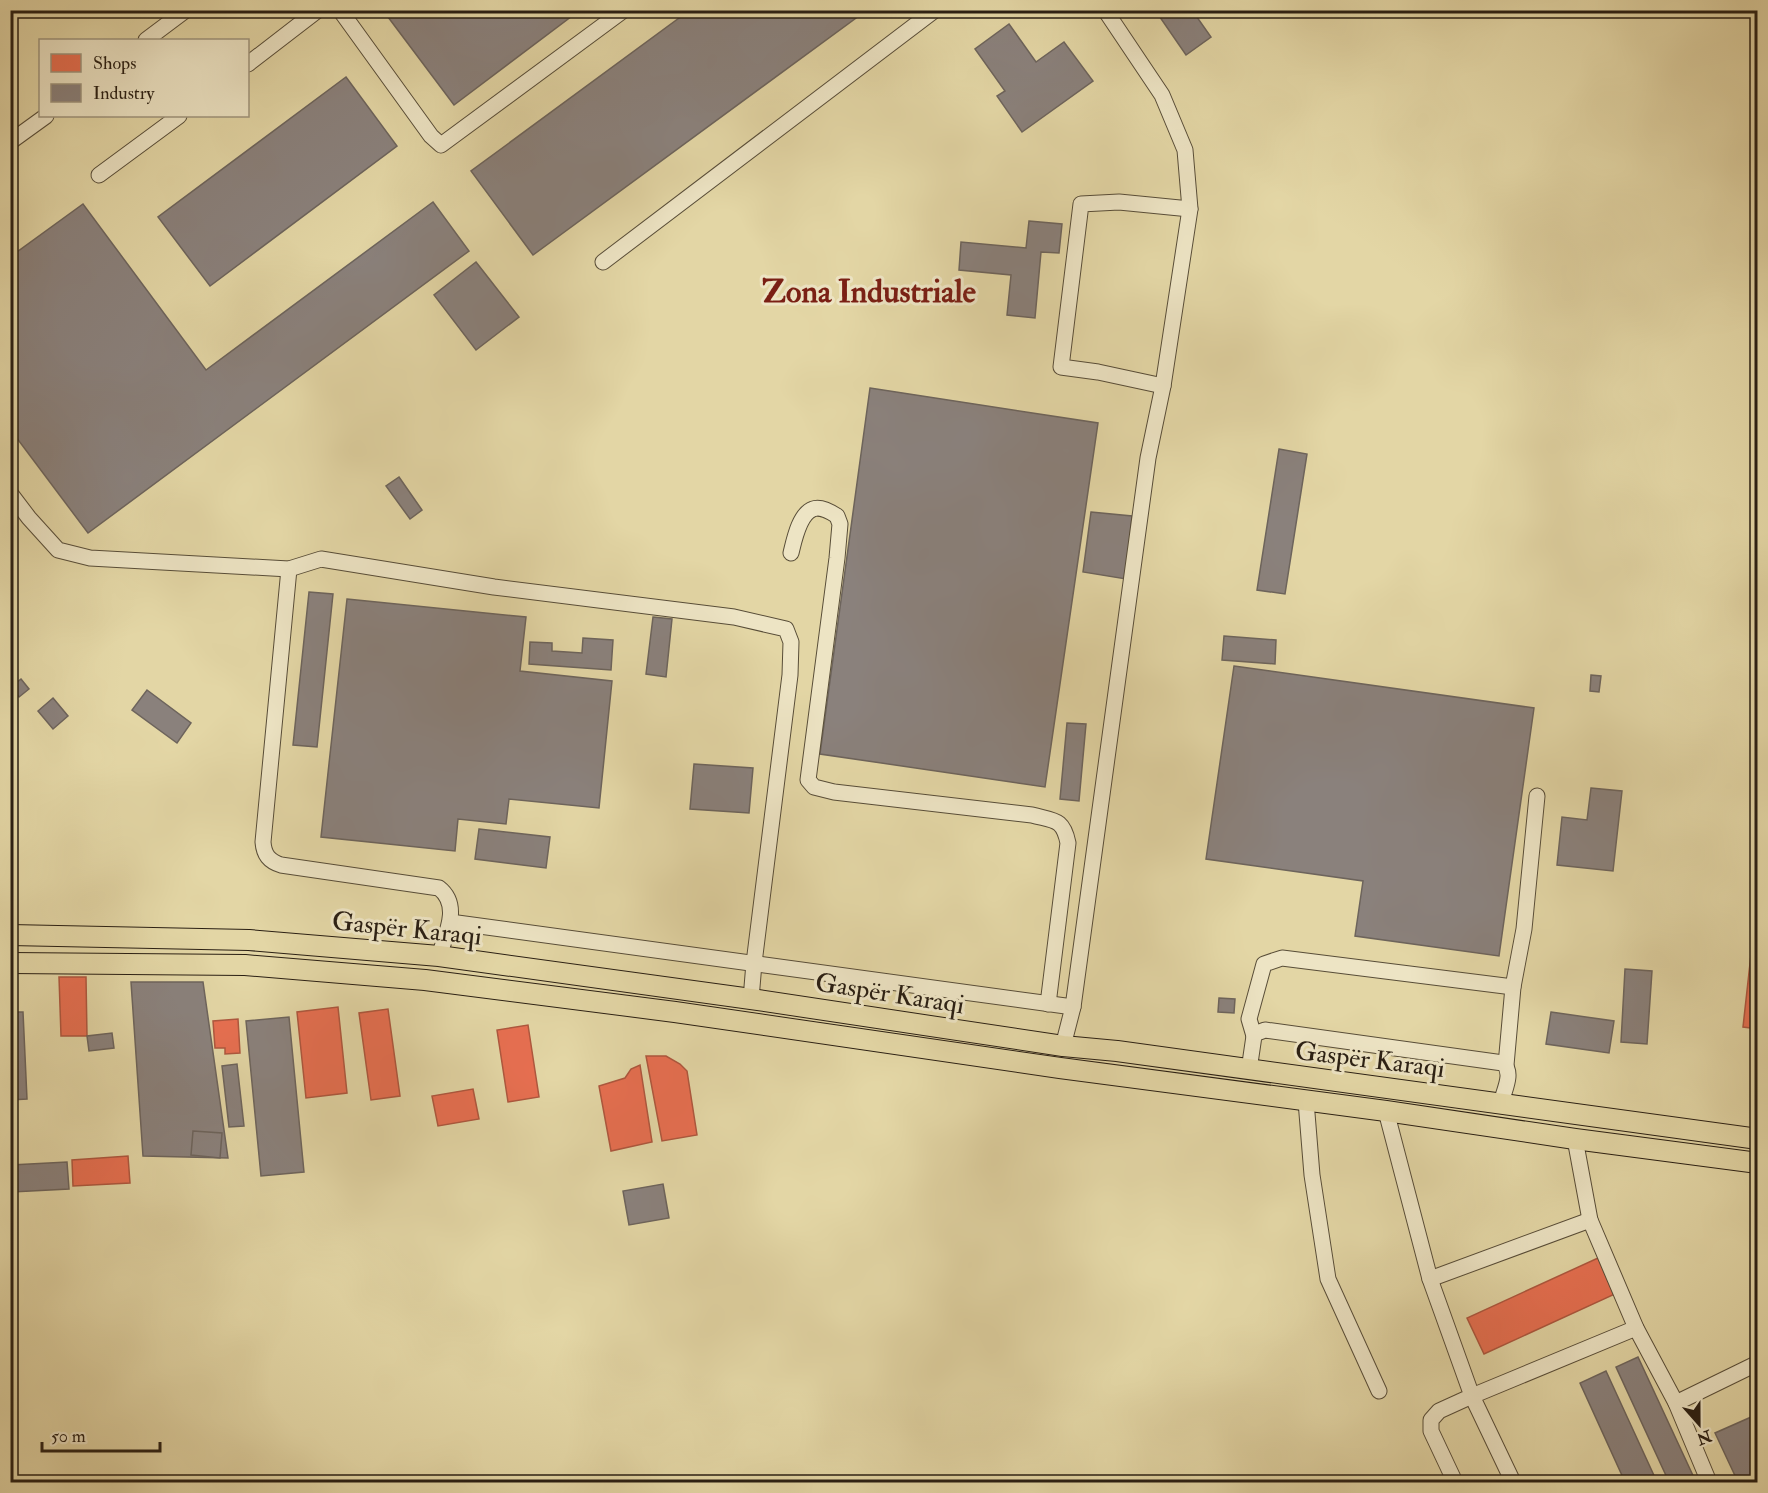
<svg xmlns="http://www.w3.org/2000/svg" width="1768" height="1493" font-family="'IM FELL Double Pica',serif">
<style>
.shops{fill:#e76f51;stroke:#ae573e;stroke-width:1.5}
.industry{fill:#8a817c;stroke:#6d645c;stroke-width:1.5}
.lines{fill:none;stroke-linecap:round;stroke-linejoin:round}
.minor-casing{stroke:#584d38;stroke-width:17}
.major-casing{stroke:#2a1f13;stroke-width:22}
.minor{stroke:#ede4c4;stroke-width:15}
.major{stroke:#e3d6a5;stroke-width:20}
.labels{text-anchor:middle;stroke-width:6;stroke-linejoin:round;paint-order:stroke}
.street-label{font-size:26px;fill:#2a1f13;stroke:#ede4c4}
.district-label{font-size:32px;font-weight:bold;fill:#7a1f14;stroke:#ede4c4}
</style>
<rect width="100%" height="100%" fill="#e3d6a5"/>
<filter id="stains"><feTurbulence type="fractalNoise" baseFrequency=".00333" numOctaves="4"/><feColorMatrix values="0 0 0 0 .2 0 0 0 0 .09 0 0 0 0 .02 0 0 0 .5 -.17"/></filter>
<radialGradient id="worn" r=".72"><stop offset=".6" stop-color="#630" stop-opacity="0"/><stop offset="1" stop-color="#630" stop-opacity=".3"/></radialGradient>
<g class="shops">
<polygon points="1758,891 1758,1029 1743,1027"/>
<polygon points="59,977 86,977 87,1036 61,1036"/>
<polygon points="338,1007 347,1093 306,1098 297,1012"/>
<polygon points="388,1009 400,1096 371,1100 359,1013"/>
<polygon points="238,1019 240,1053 225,1054 225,1048 215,1048 213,1021"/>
<polygon points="528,1025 539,1097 508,1102 497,1030"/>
<polygon points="646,1056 666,1056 680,1064 687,1071 697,1135 662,1141"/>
<polygon points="640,1065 652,1142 611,1151 599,1086 625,1078 631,1069"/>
<polygon points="473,1089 479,1119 438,1126 432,1096"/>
<polygon points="128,1156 130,1183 73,1186 72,1160"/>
<polygon points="1598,1258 1615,1294 1484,1354 1467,1318"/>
</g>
<g class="industry">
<polygon points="388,10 580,10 454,105 385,13"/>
<polygon points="690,10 867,10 533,255 471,171"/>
<polygon points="1155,10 1192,10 1211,37 1186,55"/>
<polygon points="1009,24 1036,62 1064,42 1093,81 1022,132 997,96 1005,91 975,49"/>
<polygon points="346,77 397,146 210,286 158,217"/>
<polygon points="433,202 469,251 88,533 10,429 10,257 83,204 206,370"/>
<polygon points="1029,221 1062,224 1059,253 1041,252 1035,318 1007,315 1011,275 959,270 961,242 1026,248"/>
<polygon points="476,262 519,317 476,350 434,295"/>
<polygon points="870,388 1098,423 1045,787 820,754"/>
<polygon points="1279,449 1307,454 1285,594 1257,590"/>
<polygon points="399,477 422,510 410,519 386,486"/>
<polygon points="1091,512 1132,516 1126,579 1083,572"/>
<polygon points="309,592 333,594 317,747 293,745"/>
<polygon points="347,599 526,617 520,671 612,681 599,808 509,799 506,824 458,819 455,851 321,837"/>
<polygon points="653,617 672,619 666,677 646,674"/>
<polygon points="1224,636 1276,640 1275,664 1222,660"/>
<polygon points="583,638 613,640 611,670 529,664 530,642 552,643 552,651 582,653"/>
<polygon points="1234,666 1534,708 1499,956 1355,936 1363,881 1206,859"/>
<polygon points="1591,675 1601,676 1599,692 1590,691"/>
<polygon points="21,679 29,689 19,697 11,687"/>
<polygon points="147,690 191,723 177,743 132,710"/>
<polygon points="53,698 68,716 53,729 38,711"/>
<polygon points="1067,723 1086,724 1079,801 1060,799"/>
<polygon points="694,764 753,768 749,813 690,809"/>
<polygon points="1591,788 1622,791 1613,871 1557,865 1562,817 1587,820"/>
<polygon points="479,829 550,837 546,868 475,859"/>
<polygon points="1625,969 1652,971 1647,1044 1621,1042"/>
<polygon points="131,982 203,982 228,1158 143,1156"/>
<polygon points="1219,998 1235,999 1234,1013 1218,1012"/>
<polygon points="10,1012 23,1012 27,1099 10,1100"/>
<polygon points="1551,1012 1614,1021 1609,1053 1546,1044"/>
<polygon points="289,1017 304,1172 261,1176 246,1021"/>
<polygon points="112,1033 114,1048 89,1051 87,1036"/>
<polygon points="237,1064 244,1126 229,1127 222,1066"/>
<polygon points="10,1108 17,1108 16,1134 10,1134"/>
<polygon points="193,1131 222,1133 220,1158 191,1155"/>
<polygon points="67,1162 69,1189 12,1192 11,1165"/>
<polygon points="663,1184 669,1218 629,1225 623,1191"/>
<polygon points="1638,1357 1696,1482 1669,1482 1616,1367"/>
<polygon points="1606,1371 1657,1482 1625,1482 1580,1383"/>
<polygon points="1758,1414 1758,1482 1738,1482 1715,1433"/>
</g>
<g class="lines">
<g class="minor-casing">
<g id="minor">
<polyline points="340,10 431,136 441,145 624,10"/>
<polyline points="146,40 186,10"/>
<polyline points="248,64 318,10"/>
<polyline points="10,142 46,116"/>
<polyline points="99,175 179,116"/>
<polyline points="603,262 935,10"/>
<polyline points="1163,386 1098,372 1061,367 1081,204 1119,202 1190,209"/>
<polyline points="10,493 29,518 58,550 90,558 289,569 321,559 494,587 734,617 786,629 791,642 790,675 754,963 751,999"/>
<path d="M 791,553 C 794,541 799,514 813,509 C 820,506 831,512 837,516 L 840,524 L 837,558 L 808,780 L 814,787 L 834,792 L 1032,815 C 1054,821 1063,818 1068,843 L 1048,1004"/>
<path d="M 289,569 L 263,842 C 264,855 269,861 281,865 L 439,888 C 461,905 446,934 439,956"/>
<polyline points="450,922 1073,1007"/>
<polyline points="1254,1036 1249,1019 1264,964 1282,958 1513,987"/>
<polyline points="1063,1046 1073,1007 1148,458 1163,386 1190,209 1185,150 1162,95 1105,10"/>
<polyline points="1506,1065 1513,987 1524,929 1537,796"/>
<path d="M 1249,1070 L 1254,1036 L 1257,1033 L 1265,1030 L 1503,1063 C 1514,1073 1504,1090 1501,1103"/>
<polyline points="1306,1101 1312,1175 1328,1279 1379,1391"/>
<polyline points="1386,1111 1430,1279 1472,1396 1439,1411 1431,1420 1431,1431 1455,1482"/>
<polyline points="1575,1139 1590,1220 1636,1328 1676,1403"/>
<polyline points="1430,1279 1590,1220"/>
<polyline points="1513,1482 1472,1396 1636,1328"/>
<polyline points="1709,1482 1676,1403 1758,1363"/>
</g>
</g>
<g class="major-casing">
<g id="major">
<polyline points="10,935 249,940 439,956 751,999 1063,1046 1117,1051 1758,1139"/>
<polyline points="10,963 245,965 425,980 675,1012 1060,1068 1386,1111 1575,1139 1758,1163"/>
</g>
</g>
<use href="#minor" class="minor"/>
<use href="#major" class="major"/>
</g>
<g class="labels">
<g class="street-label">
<text transform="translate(407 928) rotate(6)" y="9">Gaspër Karaqi</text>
<text transform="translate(890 993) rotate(9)" y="9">Gaspër Karaqi</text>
<text transform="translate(1370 1059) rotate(7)" y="9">Gaspër Karaqi</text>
</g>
<g class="district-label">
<text x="869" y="302">Zona Industriale</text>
</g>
</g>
<rect width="1768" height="1493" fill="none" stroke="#e3d6a5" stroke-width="36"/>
<rect x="12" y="12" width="1744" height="1469" fill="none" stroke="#2a1f13" stroke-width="3"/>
<rect x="18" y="18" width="1732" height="1457" fill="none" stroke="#2a1f13" stroke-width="1.5"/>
<rect x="39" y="39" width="210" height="78" fill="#ede4c4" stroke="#9f957d" stroke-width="1.5"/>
<rect x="51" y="54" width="30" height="18" fill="#e76f51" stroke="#9f957d" stroke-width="1.5"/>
<text x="93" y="69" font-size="18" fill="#2a1f13">Shops</text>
<rect x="51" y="84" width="30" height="18" fill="#8a817c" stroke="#9f957d" stroke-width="1.5"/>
<text x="93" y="99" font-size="18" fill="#2a1f13">Industry</text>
<g transform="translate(1699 1424) rotate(159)" stroke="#ede4c4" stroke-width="4.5" paint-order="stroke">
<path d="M0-4.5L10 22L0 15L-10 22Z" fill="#2a1f13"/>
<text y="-9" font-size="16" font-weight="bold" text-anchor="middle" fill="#2a1f13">N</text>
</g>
<path d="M42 1442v9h118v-9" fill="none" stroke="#2a1f13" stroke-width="3"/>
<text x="51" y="1442" font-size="18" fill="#2a1f13" stroke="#ede4c4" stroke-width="4.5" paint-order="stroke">50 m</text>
<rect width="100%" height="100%" filter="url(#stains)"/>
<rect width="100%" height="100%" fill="url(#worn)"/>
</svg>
